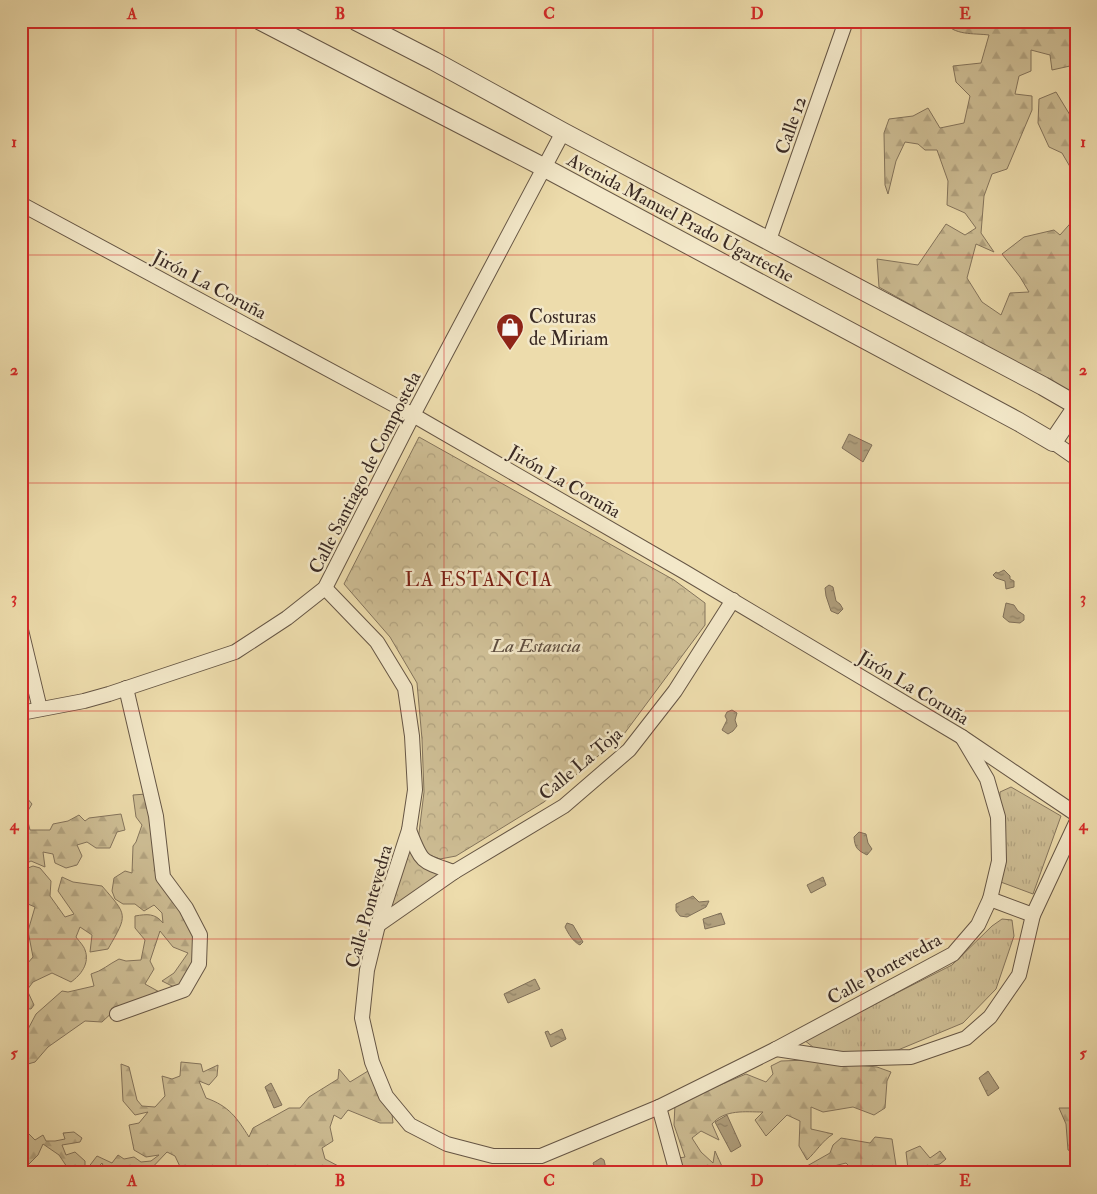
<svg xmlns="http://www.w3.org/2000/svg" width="1097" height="1194" font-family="'IM FELL Double Pica',serif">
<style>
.grass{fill:url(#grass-tufts);stroke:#84745c}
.forest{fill:url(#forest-firs);stroke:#84745c}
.park{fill:url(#park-crowns);stroke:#84745c}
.water{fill:url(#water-ripples);stroke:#807059}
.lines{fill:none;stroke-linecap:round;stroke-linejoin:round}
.minor-casing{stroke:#665645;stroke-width:16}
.tertiary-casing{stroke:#665645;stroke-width:20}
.minor{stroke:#f3e8c9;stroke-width:14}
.tertiary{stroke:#f3e8c9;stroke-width:18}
.grid{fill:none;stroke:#d62828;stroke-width:1;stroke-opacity:0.55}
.labels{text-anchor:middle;stroke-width:5;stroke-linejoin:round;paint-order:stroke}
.street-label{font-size:19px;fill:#392923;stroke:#f3e8c9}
.poi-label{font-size:19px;fill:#392923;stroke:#f3e8c9;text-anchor:start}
.park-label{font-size:19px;font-style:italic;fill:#5e4e40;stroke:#f3e8c9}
.neighbourhood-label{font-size:20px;letter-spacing:1px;fill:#7a1f14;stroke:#f3e8c9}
.neatline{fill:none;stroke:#d62828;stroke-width:2}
.grid-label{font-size:16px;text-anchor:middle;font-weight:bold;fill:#d62828}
</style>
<defs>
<pattern id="grass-tufts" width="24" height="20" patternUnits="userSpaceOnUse" patternTransform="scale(1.25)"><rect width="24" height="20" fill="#cebe95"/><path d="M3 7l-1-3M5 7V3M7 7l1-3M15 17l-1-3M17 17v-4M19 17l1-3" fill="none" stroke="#b2a380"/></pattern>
<pattern id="forest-firs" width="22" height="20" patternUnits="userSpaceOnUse" patternTransform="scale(1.25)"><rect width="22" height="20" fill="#cebe95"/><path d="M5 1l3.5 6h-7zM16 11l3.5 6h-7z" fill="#b2a380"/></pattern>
<pattern id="park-crowns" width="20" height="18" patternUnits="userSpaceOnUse" patternTransform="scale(1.25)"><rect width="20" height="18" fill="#cebe95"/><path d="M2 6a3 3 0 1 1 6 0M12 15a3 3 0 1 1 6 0" fill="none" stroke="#b2a380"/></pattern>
<pattern id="water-ripples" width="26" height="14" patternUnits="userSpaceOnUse" patternTransform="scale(1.25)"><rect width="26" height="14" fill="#b09f7d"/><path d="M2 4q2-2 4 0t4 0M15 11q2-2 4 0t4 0" fill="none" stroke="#908266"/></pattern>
</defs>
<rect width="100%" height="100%" fill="#eddcac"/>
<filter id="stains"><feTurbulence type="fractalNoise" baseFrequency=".004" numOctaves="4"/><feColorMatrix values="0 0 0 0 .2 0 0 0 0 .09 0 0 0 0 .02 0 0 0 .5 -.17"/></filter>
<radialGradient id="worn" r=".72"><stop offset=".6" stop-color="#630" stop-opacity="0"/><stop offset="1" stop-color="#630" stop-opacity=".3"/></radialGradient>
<g class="grass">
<polygon points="1011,787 1061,816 1033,894 998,881 1000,792"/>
<polygon points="1002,919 1012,920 1014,936 996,989 963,1023 898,1050 849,1055 818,1051 804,1040 952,965 992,926"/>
</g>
<g class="forest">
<path d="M 944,21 L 1076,21 L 1076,47 L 1070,66 L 1052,70 L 1050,55 L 1031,50 L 1031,71 L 1019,76 L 1015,94 L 1032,96 L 1032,110 L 1007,169 L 992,174 L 984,196 L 981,233 L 994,252 L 976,244 L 967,278 L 982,302 L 1001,315 L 1010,293 L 1029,292 L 1020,277 L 1002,254 L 1024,237 L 1054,230 L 1060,235 L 1076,217 L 1076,362 L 1070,394 L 879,287 L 877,259 L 918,265 L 946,224 L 965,235 L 976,228 L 965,213 L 947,205 L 948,181 L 937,150 L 925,150 L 918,144 L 905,142 L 896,161 L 888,194 L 885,185 L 884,133 L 889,119 L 913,116 L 928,108 L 940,128 L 964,123 L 970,96 L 956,82 L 953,66 L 981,63 L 989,35 C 974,33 953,36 944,21 Z"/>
<polygon points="1076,90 1076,177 1062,153 1049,147 1038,123 1039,99 1056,92 1070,115 1072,92"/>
<polygon points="21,791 32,804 26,814 30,830 50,830 53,824 68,821 79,815 85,821 89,818 121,814 125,830 117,832 110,848 96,848 87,842 77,845 82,856 77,865 66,868 55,863 53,854 43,852 45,867 31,861 21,866"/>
<path d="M 146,794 L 160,880 L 184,915 L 195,937 L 194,960 L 183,982 L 174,987 L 162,981 L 174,973 L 188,953 L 173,947 L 160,931 L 150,961 L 154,969 L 145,984 L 163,994 L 117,1008 L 102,1022 L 85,1021 L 48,1047 L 35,1062 L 21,1066 L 21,1027 L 27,1031 L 36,1014 L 62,991 L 68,992 L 94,986 L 91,974 C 102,971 109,964 119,959 L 126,961 L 141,960 L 145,940 L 135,928 L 135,916 C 147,914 155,913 163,923 L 162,913 L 154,905 L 144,911 L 135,904 L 123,904 L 115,899 L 112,891 L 114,878 L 125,871 L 132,873 L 133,846 L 136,842 L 142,825 L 136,817 L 133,795 Z"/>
<path d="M 33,866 L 40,868 L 51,881 L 50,896 L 65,917 L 74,914 L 58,891 L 62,877 L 73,882 L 102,886 C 128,916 128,914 108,949 L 90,952 L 92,935 L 80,927 L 76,937 C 78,940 84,946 85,950 C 90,963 81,975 71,982 L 52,973 L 33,982 L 27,990 L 34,1005 L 31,1009 L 21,1008 L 21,971 L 33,957 L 28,931 L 35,907 L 21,901 L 21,871 Z"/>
<path d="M 808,1060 L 877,1067 L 891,1072 L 887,1081 L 885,1108 L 874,1115 L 853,1107 L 823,1112 L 811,1107 L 811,1129 L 833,1134 C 822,1141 816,1152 807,1160 L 799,1146 L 800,1121 L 787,1115 L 766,1136 L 755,1120 L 763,1112 C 745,1112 725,1109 712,1124 L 719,1140 L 701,1131 L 692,1138 L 701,1152 L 713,1163 L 715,1151 L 725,1173 L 683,1173 L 679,1158 L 685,1157 L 674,1125 L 675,1104 L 746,1074 L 766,1082 L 773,1074 L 771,1066 L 781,1061 Z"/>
<path d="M 181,1062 L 201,1064 L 203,1072 L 218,1065 L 217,1076 L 209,1085 L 199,1081 L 206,1098 C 229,1106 237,1118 249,1137 L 253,1128 L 289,1108 L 300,1108 L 309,1097 L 338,1079 L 339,1069 L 350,1082 L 368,1071 L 392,1114 L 393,1123 L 380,1123 L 348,1110 L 341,1119 L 334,1115 L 330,1127 L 333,1141 L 322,1148 L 325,1159 L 342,1168 L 341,1173 L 183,1173 L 175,1156 L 167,1152 L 147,1173 L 123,1173 L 121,1169 L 120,1173 L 106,1173 L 102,1163 L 93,1173 L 84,1173 L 97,1156 L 112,1163 L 118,1155 L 124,1159 L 134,1157 L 141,1162 L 151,1161 L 159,1155 L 146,1157 L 134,1150 L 129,1125 L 139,1123 L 148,1112 L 135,1115 L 123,1101 L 121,1064 L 129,1067 L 137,1100 L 142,1106 L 155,1107 L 165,1096 L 162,1076 L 172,1079 L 180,1076 Z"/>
<polygon points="1076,1102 1076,1153 1068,1150 1066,1124 1059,1108 1072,1108"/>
<polygon points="21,1126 35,1140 43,1135 46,1141 55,1141 65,1139 63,1133 74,1132 82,1138 80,1142 62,1145 66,1155 75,1152 85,1161 85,1167 79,1173 71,1173 59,1155 43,1144 38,1155 27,1166 23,1173 21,1173"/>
<polygon points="875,1137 892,1139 897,1172 908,1169 906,1152 920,1146 930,1158 940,1151 946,1159 940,1164 934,1165 944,1173 870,1173 864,1170 862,1173 856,1173 846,1163 830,1167 837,1173 808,1173 807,1166 830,1153 833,1145 841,1138 870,1143"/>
</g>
<g class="park">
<polygon points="419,437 674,580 705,603 705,625 624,734 544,802 456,856 440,859 424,853 418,841 424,792 422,739 417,683 390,637 344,584"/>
<path d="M 406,845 C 420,866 420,868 444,874 L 383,917 Z"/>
</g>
<g class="water">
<polygon points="849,434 872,445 863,462 842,448"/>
<polygon points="1004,570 1010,576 1010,579 1014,581 1014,587 1006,589 1005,581 996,578 993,575 996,572 998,573"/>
<polygon points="829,585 833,587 836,601 840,604 843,609 838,614 831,611 826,596 825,588"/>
<polygon points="1006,603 1014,605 1018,611 1024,615 1024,620 1020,623 1009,622 1003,617"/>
<polygon points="732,710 737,713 735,720 737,726 733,731 728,734 722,730 727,720 725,716 727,712"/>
<path d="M 859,832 L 866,834 L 868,843 L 872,849 L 867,855 C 857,850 855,848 854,837 Z"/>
<polygon points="823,877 826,885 811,893 807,885"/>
<polygon points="693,896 699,902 709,901 706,907 687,917 680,916 676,911 676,904"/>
<polygon points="721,913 725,924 705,929 703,919"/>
<path d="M 567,923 L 573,925 L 583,942 L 580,945 C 573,942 568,933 565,927 Z"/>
<polygon points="535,979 540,989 508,1003 504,994"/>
<polygon points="562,1029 566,1039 551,1047 545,1032 548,1031 550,1035"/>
<polygon points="988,1071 999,1088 988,1096 979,1078"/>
<polygon points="271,1083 282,1105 274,1108 265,1087"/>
<polygon points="727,1115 741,1146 731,1152 715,1122"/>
<polygon points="601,1158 604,1160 607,1173 597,1173 593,1163"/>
</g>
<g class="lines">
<g class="minor-casing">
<g id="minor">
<polyline points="21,204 413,415 683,571 962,737 1076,814"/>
<polyline points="769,240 846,21"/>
<polyline points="1053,442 1076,458"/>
<polyline points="325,588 377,642 405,688 412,736 415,790 409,830 378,925 367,970 362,1018 372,1062 386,1096 410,1125 447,1144 493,1156 541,1156 659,1107 776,1049 953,954 978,925 990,899 999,861 998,817 987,779 962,737"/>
<polyline points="21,630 40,709"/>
<polyline points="21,713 84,701 109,694 235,652 287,618 325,588 413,415 563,132"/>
<path d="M 409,830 C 422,863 420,861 454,872"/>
<polyline points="990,899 1033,915"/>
<polyline points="378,925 454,872 564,806 629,750 675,691 733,600"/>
<polyline points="117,1014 184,990 199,964 200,935 186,908 163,877 156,816 126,688"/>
<polyline points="776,1049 842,1059 911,1057 966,1038 990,1017 1019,975 1033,915 1076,823"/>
<polyline points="659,1107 677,1173"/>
</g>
</g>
<g class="tertiary-casing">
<g id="tertiary">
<polyline points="261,21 545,168 1019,422 1053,442 1076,408"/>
<polyline points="356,21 434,61 563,132 1043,386 1076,405"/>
</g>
</g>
<use href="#minor" class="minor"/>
<use href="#tertiary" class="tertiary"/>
</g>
<path class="grid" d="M 236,21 L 236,1173M 444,21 L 444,1173M 653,21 L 653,1173M 861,21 L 861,1173M 21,255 L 1076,255M 21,483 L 1076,483M 21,711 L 1076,711M 21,939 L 1076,939"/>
<defs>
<g id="shop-pin" transform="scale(1.4375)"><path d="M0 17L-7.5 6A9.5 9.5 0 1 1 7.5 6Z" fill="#8f2418" stroke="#f3e8c9"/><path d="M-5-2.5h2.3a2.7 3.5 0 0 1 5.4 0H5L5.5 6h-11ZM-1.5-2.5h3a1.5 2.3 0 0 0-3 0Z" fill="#fff"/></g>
</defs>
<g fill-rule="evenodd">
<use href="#shop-pin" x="510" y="327"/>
</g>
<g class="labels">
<g class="street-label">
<text transform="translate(790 125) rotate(-71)" y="7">Calle 12</text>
<text transform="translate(681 217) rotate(28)" y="7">Avenida Manuel Prado Ugarteche</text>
<text transform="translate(210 284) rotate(28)" y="7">Jirón La Coruña</text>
<text transform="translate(364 472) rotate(-63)" y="7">Calle Santiago de Compostela</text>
<text transform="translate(565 481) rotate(30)" y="7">Jirón La Coruña</text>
<text transform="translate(914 687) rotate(31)" y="7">Jirón La Coruña</text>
<text transform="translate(580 763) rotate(-40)" y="7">Calle La Toja</text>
<text transform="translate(368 906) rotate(-74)" y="7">Calle Pontevedra</text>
<text transform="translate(884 968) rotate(-29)" y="7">Calle Pontevedra</text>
</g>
<g class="poi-label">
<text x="529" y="323">Costuras<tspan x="529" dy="22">de Miriam</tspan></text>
</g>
<g class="park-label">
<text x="536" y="652">La Estancia</text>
</g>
<g class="neighbourhood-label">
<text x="479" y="586">LA ESTANCIA</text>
</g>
</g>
<rect width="1097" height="1194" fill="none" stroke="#eddcac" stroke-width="55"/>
<rect x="28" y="28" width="1042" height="1138" class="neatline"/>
<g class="grid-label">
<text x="132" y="19">A</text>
<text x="340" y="19">B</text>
<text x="549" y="19">C</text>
<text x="757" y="19">D</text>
<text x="965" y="19">E</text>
<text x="14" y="147">1</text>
<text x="1083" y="147">1</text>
<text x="14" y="375">2</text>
<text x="1083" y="375">2</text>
<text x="14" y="603">3</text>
<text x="1083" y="603">3</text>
<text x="14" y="830">4</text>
<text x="1083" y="830">4</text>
<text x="14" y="1058">5</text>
<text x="1083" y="1058">5</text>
<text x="132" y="1186">A</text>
<text x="340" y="1186">B</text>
<text x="549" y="1186">C</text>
<text x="757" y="1186">D</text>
<text x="965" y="1186">E</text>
</g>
<rect width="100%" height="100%" filter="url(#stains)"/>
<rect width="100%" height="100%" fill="url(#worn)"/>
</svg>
